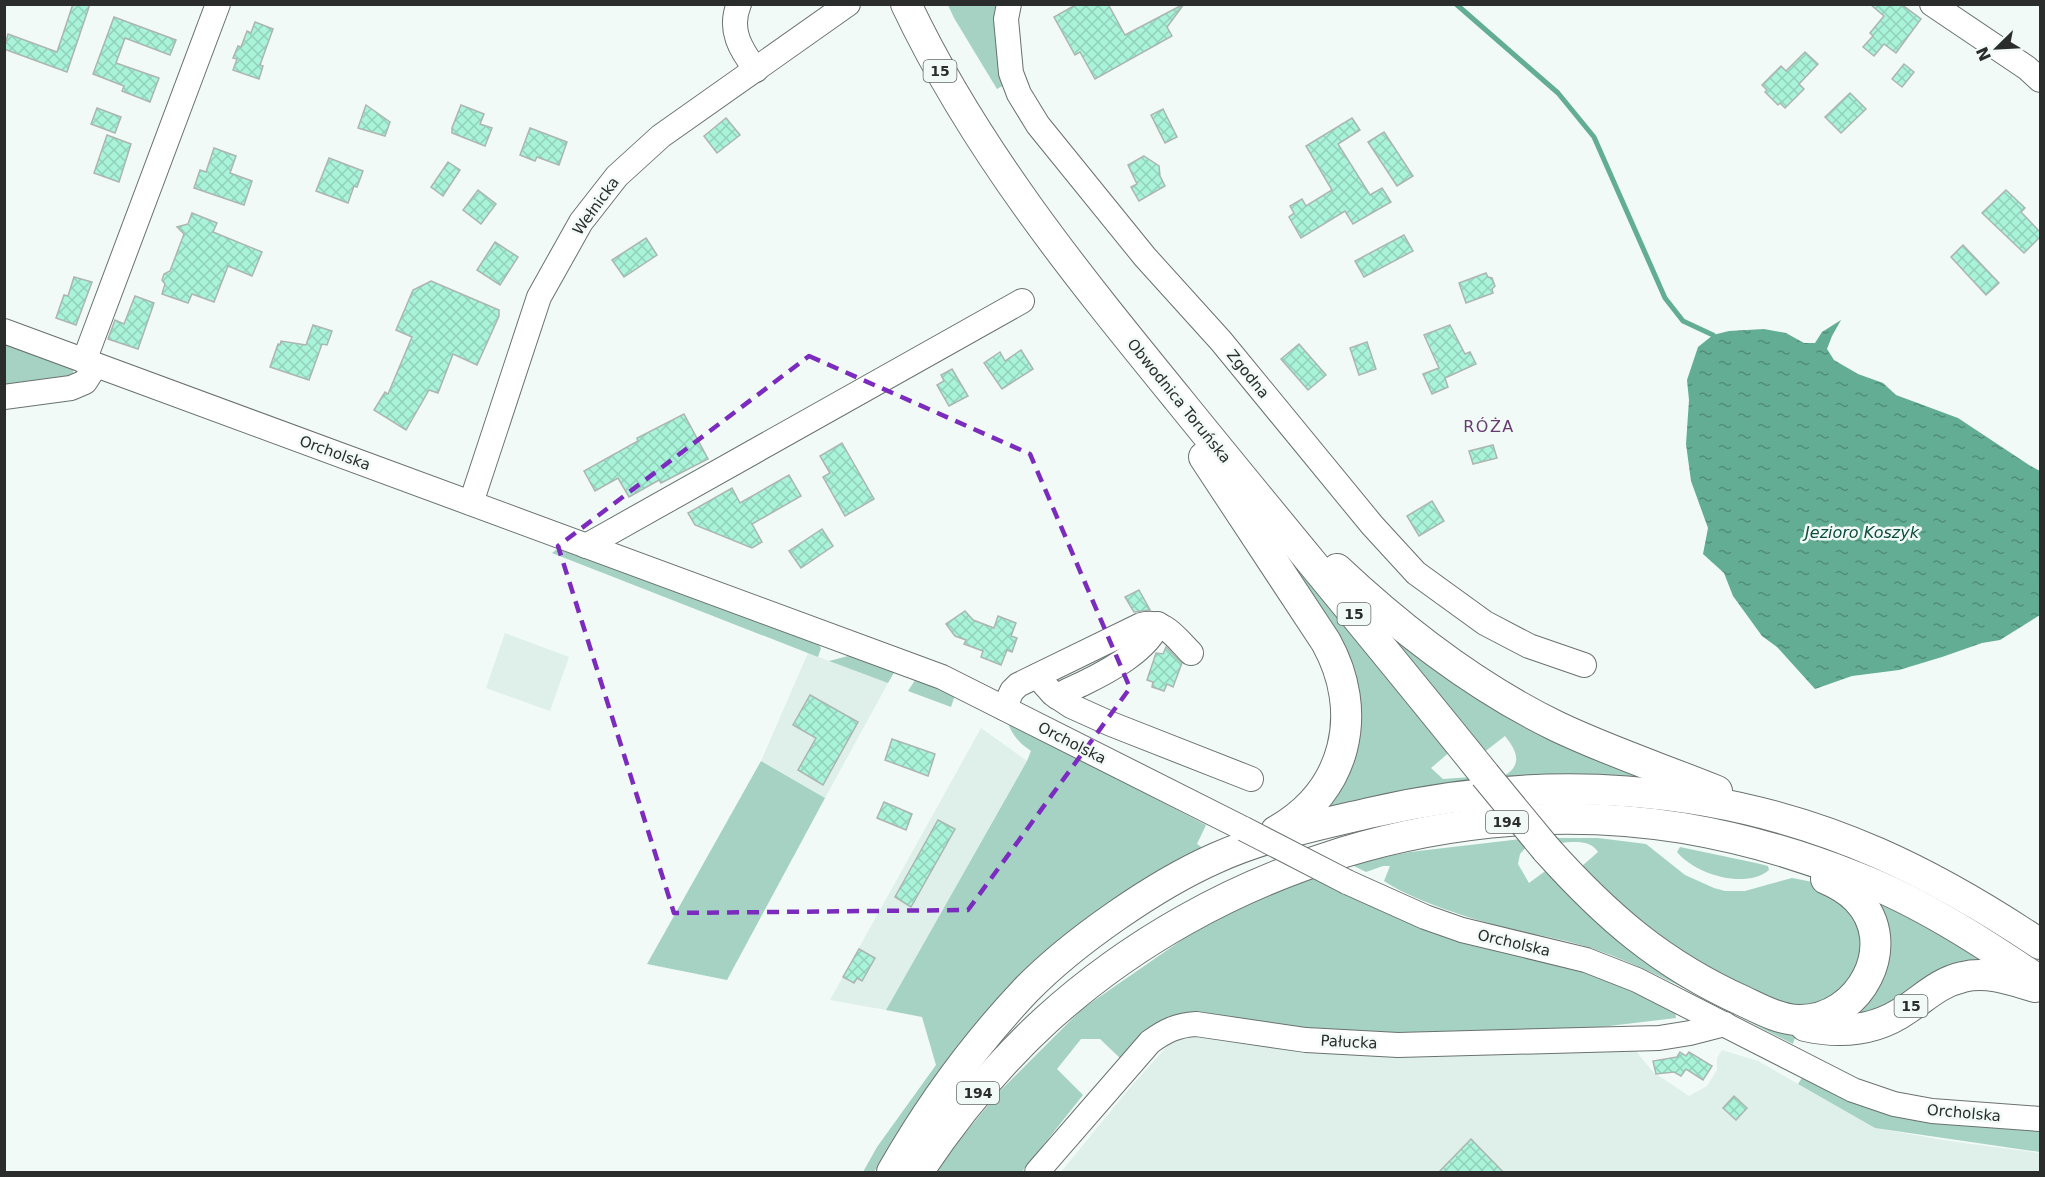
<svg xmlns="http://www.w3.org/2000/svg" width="2045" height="1177" font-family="'DejaVu Sans',sans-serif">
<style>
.built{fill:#def0e9}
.green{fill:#a5d2c2}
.water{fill:url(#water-ripples)}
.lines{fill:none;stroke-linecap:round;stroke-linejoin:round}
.stream{stroke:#62ad94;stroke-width:5}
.building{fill:url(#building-cross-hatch);stroke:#acb5b1;stroke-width:1.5}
.minor-casing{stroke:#6a726f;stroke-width:26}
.major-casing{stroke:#6a726f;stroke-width:32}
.minor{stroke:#fff;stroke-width:24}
.major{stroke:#fff;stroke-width:30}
.minor-bridge-casing{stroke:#6a726f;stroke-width:26;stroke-linecap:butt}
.major-bridge-casing{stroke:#6a726f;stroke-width:32;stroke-linecap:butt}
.minor-bridge{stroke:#fff;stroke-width:24}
.major-bridge{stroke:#fff;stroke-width:30}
.marked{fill:none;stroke:#7b2cbf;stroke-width:4.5;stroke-dasharray:12 8;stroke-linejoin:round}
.labels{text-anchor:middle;stroke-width:5;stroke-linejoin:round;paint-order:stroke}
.shield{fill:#f1faf7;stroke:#666a69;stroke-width:1.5}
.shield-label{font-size:14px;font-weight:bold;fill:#2a2d2c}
.street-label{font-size:15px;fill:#2a2d2c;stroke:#f1faf7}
.neighbourhood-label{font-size:16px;letter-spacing:1.5px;fill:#673a70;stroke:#f1faf7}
.water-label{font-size:16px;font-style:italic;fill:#0c4c3b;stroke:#f1faf7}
</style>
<defs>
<pattern id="water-ripples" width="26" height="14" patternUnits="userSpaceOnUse" patternTransform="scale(1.5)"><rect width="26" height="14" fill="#62ad94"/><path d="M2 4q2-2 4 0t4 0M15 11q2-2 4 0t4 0" fill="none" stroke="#518d79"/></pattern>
<pattern id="building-cross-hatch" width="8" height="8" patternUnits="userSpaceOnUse" patternTransform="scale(1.5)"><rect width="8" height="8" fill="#a8f3d9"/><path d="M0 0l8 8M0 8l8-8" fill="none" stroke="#91d1ba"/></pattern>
</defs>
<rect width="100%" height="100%" fill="#f1faf7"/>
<g class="built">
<polygon points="505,633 569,657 550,711 486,688"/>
<polygon points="808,653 888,683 825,798 761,761"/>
<polygon points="981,728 1027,761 886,1010 830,1000"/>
<polygon points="1193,1036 1396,1056 1471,1056 1631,1045 1653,1072 1689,1096 1707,1086 1717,1070 1717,1058 1722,1050 1758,1061 1875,1128 1949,1141 2040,1153 2040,1172 1061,1172 1128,1090 1170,1043"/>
</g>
<g class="green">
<polygon points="948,5 1000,5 1008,83 997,89 954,18"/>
<polygon points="4,343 73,369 74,378 5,390"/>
<polygon points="1237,491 1452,750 1431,768 1443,779 1471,777 1474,781 1321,815 1356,725"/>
<polygon points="556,550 561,550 817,642 821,648 818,657 552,553"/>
<path d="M 1363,606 L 1648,778 L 1506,779 L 1504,776 C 1524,764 1516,750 1505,736 L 1483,753 Z"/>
<polygon points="852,655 895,671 888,683 829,661"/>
<polygon points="917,677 955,695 951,707 908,691"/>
<path d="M 1007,721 L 1206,825 L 1197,844 L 1207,851 L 1185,863 L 922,1101 L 874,1172 L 863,1172 L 877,1147 L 936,1065 L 922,1017 L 886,1010 L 1027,761 L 1031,751 C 1019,743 1012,735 1007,721 Z"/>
<polygon points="761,761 825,798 727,980 647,964"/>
<path d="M 1555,838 L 1598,838 L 1646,844 L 1685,875 L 1714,888 L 1725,891 L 1745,891 L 1792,878 L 1818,883 L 1844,898 L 1865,941 L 1846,990 L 1802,1009 L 1751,992 L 1646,930 L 1582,866 L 1598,852 C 1590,839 1573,842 1559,843 Z"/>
<path d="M 1521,839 L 1527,846 L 1520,854 L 1518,864 L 1529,883 L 1548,869 L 1796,1034 L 1793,1044 C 1728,1012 1659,971 1591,948 C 1564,939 1535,935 1507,928 C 1471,919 1414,901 1384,881 L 1390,866 L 1383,866 L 1366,872 L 1350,864 L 1410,852 Z"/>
<path d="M 1680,847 L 1756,863 L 1768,866 L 1769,870 C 1745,890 1695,874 1677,852 Z"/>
<polygon points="1306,874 1577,966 1675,1009 1676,1018 1601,1027 1402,1035 1154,1026 1135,1040 1121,1059 1100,1039 1081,1039 1057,1069 1083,1095 1022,1172 933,1172 999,1092 1082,1009 1189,935"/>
<polygon points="1879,899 1991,962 1879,1012 1853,1015 1876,902"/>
<polygon points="1805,1073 2040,1129 2040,1152 1875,1128 1798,1084"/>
</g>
<polygon class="water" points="1841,320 1832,336 1827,349 1834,360 1858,374 1883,383 1896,395 1958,418 2029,465 2040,471 2040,615 2000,640 1982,643 1942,657 1899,670 1852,676 1815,689 1777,647 1762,636 1733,596 1724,573 1703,554 1708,528 1691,481 1686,444 1689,400 1687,380 1698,347 1713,335 1729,331 1764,329 1786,333 1804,343 1815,343 1822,332"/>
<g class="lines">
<polyline class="stream" points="1456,4 1558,93 1594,137 1665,298 1683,321 1713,335"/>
</g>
<g class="building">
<polygon points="73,4 90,4 67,72 4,49 8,34 57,52"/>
<polygon points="1077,4 1108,4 1125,35 1184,4 1167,27 1172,36 1095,79 1080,52 1075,55 1054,17"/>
<polygon points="1870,4 1901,4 1921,19 1896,53 1884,44 1874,56 1863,47 1873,36 1870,33 1884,16"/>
<polygon points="114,17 176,40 170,55 125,38 116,63 159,78 150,102 122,91 124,86 93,74"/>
<polygon points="255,22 273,29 260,65 263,66 259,79 233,70 237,59 233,58 238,46 241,47 247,31 251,33"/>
<polygon points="1805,52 1818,64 1799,84 1804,89 1785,108 1780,103 1778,105 1765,92 1767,90 1762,85 1781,66 1786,71"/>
<polygon points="1904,64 1914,72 1902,87 1892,79"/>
<polygon points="1850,93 1866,109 1841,133 1825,117"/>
<polygon points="366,105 390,122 385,136 358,128"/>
<polygon points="461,105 484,114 480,124 492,128 485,146 452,133 452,128"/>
<polygon points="97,108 121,117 115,133 91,124"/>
<polygon points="1163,109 1177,137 1165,143 1151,115"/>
<polygon points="726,118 740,135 717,153 704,136"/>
<polygon points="1352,118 1360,130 1338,144 1370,195 1382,188 1391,202 1353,224 1345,211 1301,238 1289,217 1294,213 1290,206 1302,199 1306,206 1332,190 1306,146"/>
<polygon points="530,128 567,142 559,165 537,157 535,161 520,155"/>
<polygon points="1384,132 1413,176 1397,186 1368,142"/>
<polygon points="107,135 131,144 119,182 94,173"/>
<polygon points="214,148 236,156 230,173 252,181 244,205 194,188 200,170 206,172"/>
<polygon points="1144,156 1159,166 1160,176 1165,186 1139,201 1131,187 1137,184 1128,165"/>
<polygon points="329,158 363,171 357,187 354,186 348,203 316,191"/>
<polygon points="448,162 460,170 443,196 431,187"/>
<polygon points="478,190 496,204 481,224 463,210"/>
<polygon points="2006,190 2025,208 2021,212 2040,232 2040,237 2024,253 1982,213"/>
<polygon points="192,213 217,223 213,232 262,252 252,276 228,266 214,302 192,294 188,303 162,294 165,284 162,280 164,274 170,271 184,234 177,227 188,224"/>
<polygon points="1404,235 1413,251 1364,277 1355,261"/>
<polygon points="646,238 657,255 624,277 612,260"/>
<polygon points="495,242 518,257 500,285 477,270"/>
<polygon points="1963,245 1999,283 1986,295 1951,257"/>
<polygon points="1486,273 1488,277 1492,278 1495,286 1492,289 1493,293 1466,303 1459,283"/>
<polygon points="74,277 92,282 76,325 56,318 64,295 68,296"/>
<polygon points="431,281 499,310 499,316 477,365 453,354 438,393 429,390 406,430 374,410 385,392 388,394 412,337 396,330 413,290"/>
<polygon points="135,296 154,303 138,349 108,339 115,320 124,324"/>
<polygon points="313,325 332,331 327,345 322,344 309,380 270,367 278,344 280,345 281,341 306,345"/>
<polygon points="1450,325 1465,354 1470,352 1476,364 1445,378 1448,387 1432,394 1423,374 1439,368 1424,335"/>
<polygon points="1367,342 1376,369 1359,375 1350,348"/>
<polygon points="1299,344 1326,375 1308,390 1281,359"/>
<polygon points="1021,350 1033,369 1002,389 984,363 1000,352 1005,361"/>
<polygon points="952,369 968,396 949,406 937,385 944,381 941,375"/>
<polygon points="684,414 708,459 661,483 659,480 629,497 618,478 595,491 584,471 638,441 637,438"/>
<polygon points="842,443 874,499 845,516 823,477 830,473 820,456"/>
<polygon points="1493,445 1497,458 1473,464 1469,451"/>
<polygon points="789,475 801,496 752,524 762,542 752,548 695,525 688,513 732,488 740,503"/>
<polygon points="1432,501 1444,521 1419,536 1407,516"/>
<polygon points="822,529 833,546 801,568 789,551"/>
<polygon points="1139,590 1150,610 1134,612 1125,597"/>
<polygon points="965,611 973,620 994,628 998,616 1016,623 1011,636 1017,638 1012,652 1007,650 1001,665 981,657 983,651 964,644 966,640 955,636 946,624"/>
<polygon points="1166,647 1182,663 1173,687 1167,684 1164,691 1152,687 1153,682 1147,680 1156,653 1163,654"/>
<polygon points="810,695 858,722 823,785 798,770 816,738 793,725"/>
<polygon points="892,739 935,754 928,776 885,760"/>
<polygon points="884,802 912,814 906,830 877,818"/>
<polygon points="938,820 955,829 911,907 895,897"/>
<polygon points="859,949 875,958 862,981 857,978 854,983 843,977"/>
<polygon points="1680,1052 1686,1056 1689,1052 1712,1066 1703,1080 1686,1069 1681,1076 1674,1072 1656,1074 1653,1061 1677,1057"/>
<polygon points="1734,1096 1747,1108 1736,1120 1723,1108"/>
<polygon points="1471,1139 1504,1173 1438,1173"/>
</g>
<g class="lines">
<g class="minor-casing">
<g id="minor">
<path d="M 739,4 C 728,30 741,50 756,70"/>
<polyline points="1009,4 1006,19 1011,73 1019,94 1038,125 1145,257 1221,341 1372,525 1416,573 1485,623 1529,646 1584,665"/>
<polyline points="1932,4 2027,68 2040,80"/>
<polyline points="4,331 942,677 1244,829"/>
<polyline points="84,361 218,4"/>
<polyline points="4,397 71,388 85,382 96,365"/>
<polyline points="471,503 539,297 581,222 617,176 661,136 848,4"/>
<polyline points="586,546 1022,301"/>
<polyline points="1037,676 1053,694 1071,706 1111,724 1251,779"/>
<path d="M 1057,697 C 1064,691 1074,688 1082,684 C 1107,672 1147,651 1158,624"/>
<path d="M 1004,708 L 1012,691 L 1018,685 L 1141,625 C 1165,619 1176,638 1191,653"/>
<polyline points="1347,882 1425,917 1462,930 1586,960 1637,980 1853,1090 1894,1104 1932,1111 2040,1119"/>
<path d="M 1037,1172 L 1150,1042 C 1165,1031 1177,1025 1196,1024 L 1306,1040 L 1398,1045 L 1659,1038 L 1690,1033 L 1725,1024"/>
</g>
</g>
<g class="major-casing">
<g id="major">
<path d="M 906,4 C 975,150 1077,275 1178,399 C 1280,525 1384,649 1485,775"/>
<path d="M 1204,457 L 1326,642 C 1365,712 1347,791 1276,831"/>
<path d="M 1337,569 C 1403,631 1474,686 1556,726 C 1608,751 1663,769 1717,791"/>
<path d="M 1546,849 C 1606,916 1661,964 1743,1001 C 1760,1009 1780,1020 1799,1020 C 1860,1021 1901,944 1857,899 C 1848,890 1838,884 1826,879"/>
<path d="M 1805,1026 C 1841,1034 1876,1031 1907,1009 C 1925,997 1940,982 1963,977 C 1987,971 2012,980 2035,987"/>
<path d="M 892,1172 C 929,1107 974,1045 1026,990 C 1073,942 1155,885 1216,858 C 1265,836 1318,825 1369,813 C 1540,773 1716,782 1878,853 C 1935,878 1989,910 2040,944"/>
<path d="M 918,1172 C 954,1118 998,1064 1046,1020 C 1215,866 1457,791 1683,828 C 1742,838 1801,855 1856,877 C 1921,902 1982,942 2040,981"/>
</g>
</g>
<use href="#minor" class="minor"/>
<use href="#major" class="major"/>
<g class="minor-bridge-casing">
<polyline id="minor-bridge" points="1244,829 1347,882"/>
</g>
<g class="major-bridge-casing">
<polyline id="major-bridge" points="1485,775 1546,849"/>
</g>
<use href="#minor-bridge" class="minor-bridge"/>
<use href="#major-bridge" class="major-bridge"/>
</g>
<path class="marked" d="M 809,356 L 1030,454 L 1130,688 L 968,910 L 674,913 L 558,546 Z"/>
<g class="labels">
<g class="shield">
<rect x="923.5" y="60" width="33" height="22" rx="4.5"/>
<rect x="1337.5" y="603" width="33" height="22" rx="4.5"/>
<rect x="1486" y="811" width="42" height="22" rx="4.5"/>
<rect x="1894.5" y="995" width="33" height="22" rx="4.5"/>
<rect x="957" y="1082" width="42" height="22" rx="4.5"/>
</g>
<g class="shield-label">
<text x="940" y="76">15</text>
<text x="1354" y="619">15</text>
<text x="1507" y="827">194</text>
<text x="1911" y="1011">15</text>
<text x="978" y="1098">194</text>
</g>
<g class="street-label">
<text transform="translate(596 206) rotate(-54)" y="5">Wełnicka</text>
<text transform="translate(1248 374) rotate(51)" y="5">Zgodna</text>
<text transform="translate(1179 401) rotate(51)" y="5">Obwodnica Toruńska</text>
<text transform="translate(335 453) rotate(20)" y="5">Orcholska</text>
<text transform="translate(1072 743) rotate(27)" y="5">Orcholska</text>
<text transform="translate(1514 943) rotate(13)" y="5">Orcholska</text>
<text transform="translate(1349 1042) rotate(3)" y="5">Pałucka</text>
<text transform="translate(1964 1113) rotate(5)" y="5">Orcholska</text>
</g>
<g class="neighbourhood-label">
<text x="1489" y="432">RÓŻA</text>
</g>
<g class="water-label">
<text x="1862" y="538">Jezioro Koszyk</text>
</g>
</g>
<rect width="2045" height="1177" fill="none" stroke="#2a2d2c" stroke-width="12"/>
<g transform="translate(1997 48) rotate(246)" stroke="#f1faf7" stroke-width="4.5" paint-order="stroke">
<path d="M0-4.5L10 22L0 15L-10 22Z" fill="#2a2d2c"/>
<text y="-9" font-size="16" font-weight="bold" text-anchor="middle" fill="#2a2d2c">N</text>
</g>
</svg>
